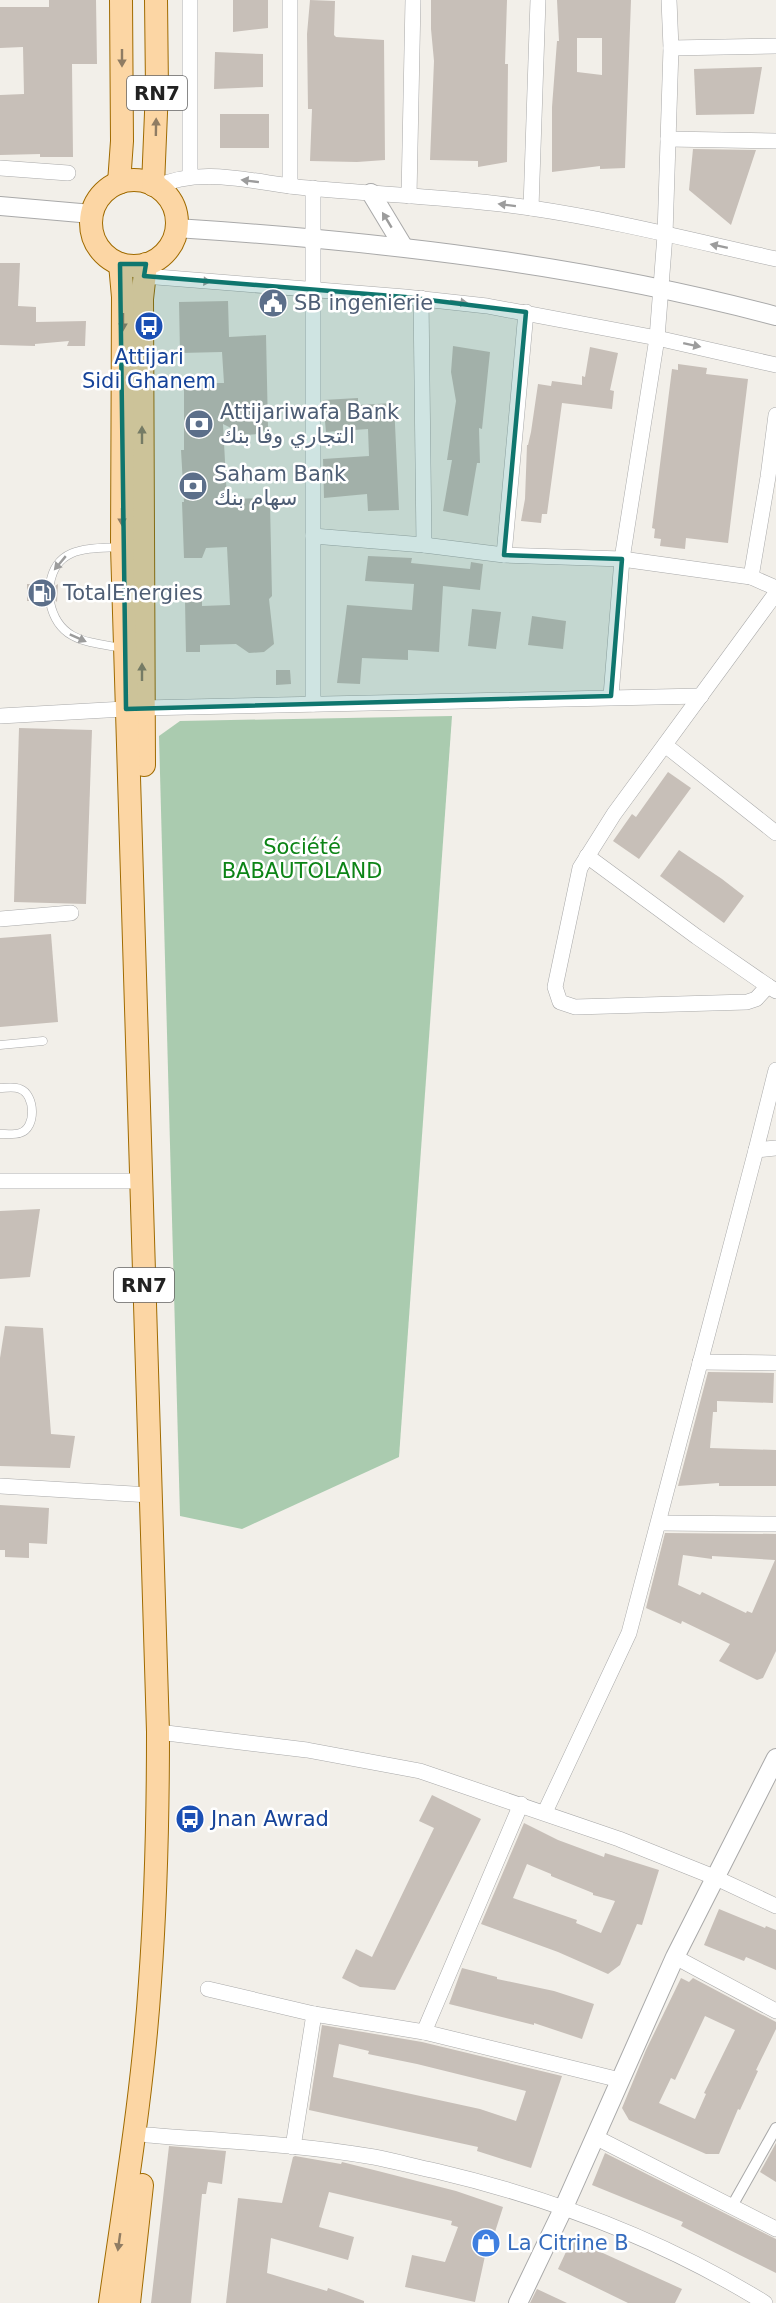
<svg xmlns="http://www.w3.org/2000/svg" width="776" height="2303" font-family="'DejaVu Sans',Vazirmatn,sans-serif">
<style>
.cemetery{fill:#aacbaf}
.building{fill:#c7bfb8;fill-rule:evenodd}
.lines{fill:none;stroke-linecap:round;stroke-linejoin:round}
.service-casing{stroke:#a9a9a9;stroke-width:9}
.pedestrian-casing{stroke:#a9a9a9;stroke-width:12}
.minor-casing{stroke:#a9a9a9;stroke-width:16}
.tertiary-casing{stroke:#a9a9a9;stroke-width:20}
.primary-casing{stroke:#a06b00;stroke-width:24}
.service{stroke:#fff;stroke-width:8}
.pedestrian{stroke:#fff;stroke-width:10}
.minor{stroke:#fff;stroke-width:15}
.tertiary{stroke:#fff;stroke-width:18}
.primary{stroke:#fcd6a4;stroke-width:22}
.oneway{fill:#8f7c63}
.oneway2{fill:#9c9c9c}
.marked{fill:#0f766e;fill-opacity:0.2;stroke:#0f766e;stroke-width:4.5;stroke-linejoin:round}
.labels{text-anchor:middle;stroke-width:5;stroke-linejoin:round;paint-order:stroke}
.shield{fill:#fff;stroke:#646464;stroke-width:1.5}
.shield-label{font-size:20px;font-weight:bold;fill:#222}
.service-label{font-size:21px;fill:#4e5e75;stroke:#fff;text-anchor:start}
.transit-label{font-size:21px;fill:#164399;stroke:#fff}
.park-label{font-size:21px;fill:#0c8416;stroke:#fff}
.shop-label{font-size:21px;fill:#366cbe;stroke:#fff;text-anchor:start}
</style>
<rect width="100%" height="100%" fill="#f2efe9"/>
<polygon class="cemetery" points="452,716 399,1457 242,1529 180,1516 159,736 180,721"/>
<g class="building">
<polygon points="49,0 96,0 97,64 72,64 73,157 40,157 40,154 0,155 0,95 24,94 23,47 0,48 0,7 49,7"/>
<polygon points="233,0 268,0 268,28 233,32"/>
<polygon points="310,0 335,1 334,35 336,37 384,40 385,160 357,162 310,161 312,109 308,109 307,34"/>
<polygon points="431,0 507,0 505,64 508,64 507,162 478,167 478,161 430,160 434,61 431,29"/>
<path d="M 557,0 L 631,0 L 625,168 L 600,169 L 600,166 L 552,172 L 552,107 L 557,41 L 559,41 ZM 577,38 L 602,38 L 602,75 L 577,72 Z"/>
<polygon points="215,52 263,54 263,87 214,89"/>
<polygon points="762,67 754,114 696,115 694,69"/>
<rect x="220" y="114" width="49" height="34"/>
<polygon points="693,149 756,150 731,225 689,190"/>
<polygon points="0,263 20,263 18,306 36,307 36,322 86,321 85,346 67,346 69,341 35,344 35,346 0,345"/>
<polygon points="228,301 229,337 266,335 268,428 258,434 245,435 223,424 227,499 263,498 263,503 270,503 272,596 269,599 274,644 264,652 249,653 236,644 200,645 200,652 186,652 185,601 202,601 202,606 230,605 227,547 206,548 202,558 184,558 182,502 184,502 181,450 184,450 184,383 224,383 222,352 180,353 179,302"/>
<polygon points="453,346 490,352 482,429 479,428 480,463 477,463 468,516 443,511 452,460 447,460 456,401 451,372"/>
<polygon points="590,347 618,353 610,390 614,391 612,409 562,403 547,514 542,514 541,523 521,521 525,499 527,445 528,445 531,432 538,384 551,386 552,381 582,385 582,376 585,377"/>
<polygon points="678,364 707,368 706,374 748,379 728,543 686,538 685,549 660,546 661,539 654,538 655,529 652,528 672,369 678,370"/>
<polygon points="358,398 358,405 394,403 399,510 368,511 367,494 324,498 323,459 369,456 368,429 326,432 323,400"/>
<polygon points="368,556 412,558 411,563 470,569 471,562 483,564 480,590 443,586 439,652 408,650 408,660 362,658 360,684 337,683 347,605 412,610 414,584 365,581"/>
<polygon points="27,584 44,584 49,590 58,584 57,602 51,596 46,598 44,601 27,601"/>
<polygon points="472,609 501,612 496,649 468,646"/>
<polygon points="532,616 566,621 563,649 528,645"/>
<polygon points="276,670 290,670 291,684 276,685"/>
<polygon points="19,728 92,730 86,904 14,902"/>
<polygon points="668,772 691,788 639,859 613,841 632,814 636,817"/>
<polygon points="679,850 722,879 744,896 724,923 660,876"/>
<polygon points="51,934 58,1022 0,1027 0,938"/>
<polygon points="40,1209 30,1277 0,1279 0,1211"/>
<polygon points="5,1326 43,1328 51,1434 75,1436 70,1468 0,1466 0,1358"/>
<polygon points="708,1372 774,1373 773,1403 717,1401 717,1412 713,1412 710,1448 776,1450 776,1486 719,1486 719,1483 678,1486"/>
<polygon points="0,1505 49,1508 47,1544 29,1543 29,1558 5,1557 5,1550 0,1550"/>
<path d="M 665,1533 L 776,1534 L 776,1651 L 763,1678 L 757,1680 L 719,1661 L 730,1644 L 682,1621 L 681,1624 L 646,1608 ZM 683,1555 L 712,1559 L 712,1556 L 775,1560 L 752,1613 L 747,1611 L 746,1613 L 702,1592 L 700,1595 L 678,1585 Z"/>
<polygon points="432,1795 481,1819 395,1990 360,1987 342,1978 356,1949 372,1957 434,1828 419,1821"/>
<path d="M 524,1823 L 558,1840 L 604,1857 L 605,1853 L 659,1870 L 642,1925 L 637,1924 L 620,1965 L 608,1974 L 558,1952 L 481,1924 ZM 527,1864 L 551,1874 L 551,1876 L 593,1893 L 593,1895 L 615,1901 L 601,1933 L 576,1923 L 577,1920 L 513,1898 Z"/>
<polygon points="719,1909 765,1928 766,1926 776,1930 776,1970 746,1957 744,1961 704,1945"/>
<polygon points="462,1968 497,1977 497,1979 554,1991 594,2004 582,2039 534,2023 534,2025 449,2004"/>
<path d="M 681,1978 L 689,1982 L 693,1978 L 776,2022 L 776,2029 L 756,2070 L 758,2071 L 740,2110 L 738,2109 L 719,2154 L 706,2154 L 629,2120 L 622,2108 L 646,2050 ZM 705,2016 L 735,2030 L 704,2093 L 706,2094 L 695,2119 L 659,2103 L 671,2078 L 675,2080 Z"/>
<path d="M 322,2025 L 422,2042 L 562,2076 L 531,2168 L 477,2151 L 478,2147 L 309,2110 ZM 339,2044 L 369,2051 L 368,2054 L 417,2064 L 526,2091 L 516,2121 L 480,2109 L 333,2077 Z"/>
<polygon points="776,2143 776,2182 760,2172"/>
<polygon points="169,2146 226,2151 222,2184 208,2182 206,2194 202,2194 191,2303 151,2303"/>
<polygon points="605,2153 776,2239 776,2273 681,2226 683,2222 592,2185"/>
<polygon points="295,2156 341,2164 342,2162 378,2171 456,2191 503,2207 487,2257 485,2256 475,2302 405,2287 412,2255 445,2262 458,2227 451,2225 452,2221 329,2192 319,2227 354,2237 348,2260 271,2238 267,2273 327,2291 328,2288 364,2301 364,2303 226,2303 238,2198 282,2203 293,2157"/>
<polygon points="572,2239 682,2289 675,2303 628,2303 558,2269"/>
<polygon points="537,2289 567,2303 530,2303"/>
</g>
<g class="lines">
<g class="service-casing">
<g id="service">
<path d="M 50,584 C 56,545 90,549 121,547"/>
<path d="M 50,602 C 58,642 89,642 122,648"/>
<polyline points="0,1045 43,1041"/>
<path d="M 0,1088 C 6,1088 14,1086 20,1089 C 35,1094 37,1128 20,1133 C 14,1135 6,1134 0,1134"/>
</g>
</g>
<g class="pedestrian-casing">
<polyline id="pedestrian" points="732,2206 776,2128"/>
</g>
<g class="minor-casing">
<g id="minor">
<polyline points="190,0 190,176"/>
<polyline points="290,0 290,186"/>
<polyline points="671,48 776,46"/>
<polyline points="668,139 776,141"/>
<polyline points="0,168 68,173"/>
<path d="M 156,187 C 202,165 259,184 308,188 C 382,195 457,197 531,208 C 613,220 695,241 776,259"/>
<polyline points="313,188 313,704"/>
<polyline points="409,196 413,0"/>
<polyline points="531,208 538,0"/>
<polyline points="144,276 405,297 487,306 657,338 776,365"/>
<polyline points="421,298 424,545"/>
<polyline points="313,536 424,545 504,555 622,559 751,577 776,588"/>
<polyline points="504,555 526,312"/>
<polyline points="751,577 768,477 776,415"/>
<polyline points="776,593 614,814 580,868 555,987 560,1002 575,1007 747,1002 756,999 768,986 776,991"/>
<polyline points="611,696 622,559 657,338 665,235 671,48 669,0"/>
<polyline points="0,716 142,708 701,696"/>
<polyline points="665,745 776,833"/>
<polyline points="587,856 697,937 768,986"/>
<polyline points="0,919 71,913"/>
<polyline points="756,1150 776,1070"/>
<polyline points="0,1181 141,1181"/>
<polyline points="700,1362 776,1363"/>
<polyline points="0,1486 150,1495"/>
<polyline points="659,1523 776,1524"/>
<polyline points="158,1732 307,1750 420,1771 619,1839 714,1877 776,1906"/>
<polyline points="545,1812 629,1633 756,1150 776,1148"/>
<polyline points="675,1957 776,2011"/>
<polyline points="208,1989 314,2014 424,2032 620,2080"/>
<polyline points="424,2032 521,1804"/>
<path d="M 147,2135 C 223,2141 299,2144 374,2157 C 395,2161 416,2167 436,2171 C 551,2198 665,2241 765,2303"/>
<polyline points="595,2137 776,2229"/>
<polyline points="293,2147 314,2014"/>
</g>
</g>
<g class="tertiary-casing">
<g id="tertiary">
<polyline points="371,193 403,246"/>
<polyline points="0,206 92,214"/>
<path d="M 176,228 C 378,241 580,264 776,316"/>
<polyline points="518,2303 564,2207 675,1957 776,1758"/>
</g>
</g>
<g class="primary-casing">
<g id="primary">
<circle cx="134" cy="223" r="43"/>
<polyline points="119,183 122,141 121,0"/>
<polyline points="153,185 157,89 156,0"/>
<polyline points="144,765 142,299 146,264"/>
<path d="M 110,2303 C 125,2197 143,2090 150,1982 C 156,1899 158,1816 158,1732 L 122,547 L 123,297 L 120,264"/>
<polyline points="129,2303 142,2185"/>
</g>
</g>
<use href="#service" class="service"/>
<use href="#pedestrian" class="pedestrian"/>
<use href="#minor" class="minor"/>
<use href="#tertiary" class="tertiary"/>
<use href="#primary" class="primary"/>
</g>
<defs><path id="oneway-solid" d="M-6-.8H1V-3.2L6.5 0L1 3.2V.8H-6Z" transform="scale(1.5)"/></defs>
<g class="oneway">
<use href="#oneway-solid" transform="translate(122 58) rotate(90)"/>
<use href="#oneway-solid" transform="translate(156 127) rotate(-89)"/>
<use href="#oneway-solid" transform="translate(123 322) rotate(90)"/>
<use href="#oneway-solid" transform="translate(142 435) rotate(-90)"/>
<use href="#oneway-solid" transform="translate(122 517) rotate(90)"/>
<use href="#oneway-solid" transform="translate(142 672) rotate(-90)"/>
<use href="#oneway-solid" transform="translate(119 2242) rotate(98)"/>
</g>
<g class="oneway2">
<use href="#oneway-solid" transform="translate(250 181) rotate(-173)"/>
<use href="#oneway-solid" transform="translate(507 205) rotate(-173)"/>
<use href="#oneway-solid" transform="translate(387 220) rotate(-121)"/>
<use href="#oneway-solid" transform="translate(719 246) rotate(-168)"/>
<use href="#oneway-solid" transform="translate(202 281) rotate(5)"/>
<use href="#oneway-solid" transform="translate(459 302) rotate(7)"/>
<use href="#oneway-solid" transform="translate(692 345) rotate(12)"/>
<use href="#oneway-solid" transform="translate(60 563) rotate(130)"/>
<use href="#oneway-solid" transform="translate(78 638) rotate(24)"/>
</g>
<path class="marked" d="M 120,264 L 146,264 L 144,276 L 405,297 L 526,312 L 504,555 L 622,559 L 611,696 L 126,709 Z"/>
<defs>
<g id="civic-disc" transform="scale(1.5)"><circle r="9.5" fill="#5c6f8a" stroke="#fff"/><path d="M-.6-6.5H3V-4.5H.6V-3L4-1V1h2V6H-6V1h2V-1L-.6-3ZM-1.2 2.5V6h2.4V2.5Z" fill="#fff"/></g>
<g id="bus-disc" transform="scale(1.5)"><circle r="9.5" fill="#1a4fb4" stroke="#fff"/><path d="M-5-6H5V4H4V6H2V4H-2V6H-4V4H-5ZM-3.5-4V0h7V-4ZM-3.5 1.2v1.5H-2V1.2ZM2 1.2v1.5H3.5V1.2Z" fill="#fff"/></g>
<g id="bank-disc" transform="scale(1.5)"><circle r="9.5" fill="#5c6f8a" stroke="#fff"/><path d="M-6-4H6V4H-6ZM0-2.3a2.3 2.3 0 1 0 0 4.6a2.3 2.3 0 1 0 0-4.6Z" fill="#fff"/></g>
<g id="fuel-disc" transform="scale(1.5)"><circle r="9.5" fill="#5c6f8a" stroke="#fff"/><path d="M-5.5-6h7V0h2V4h1.3V-2.5L3-4.5l.8-.8L6-3V5H2.5V1h-1V6h-7ZM-4.2-4.7v3.2H.2V-4.7Z" fill="#fff"/></g>
<g id="shop-disc" transform="scale(1.5)"><circle r="9.5" fill="#3f7fe0" stroke="#fff"/><path d="M-5-2.5h2.3a2.7 3.5 0 0 1 5.4 0H5L5.5 6h-11ZM-1.5-2.5h3a1.5 2.3 0 0 0-3 0Z" fill="#fff"/></g>
</defs>
<g fill-rule="evenodd">
<use href="#civic-disc" x="273" y="303"/>
<use href="#bus-disc" x="149" y="326"/>
<use href="#bank-disc" x="199" y="424"/>
<use href="#bank-disc" x="193" y="486"/>
<use href="#fuel-disc" x="42" y="593"/>
<use href="#bus-disc" x="190" y="1819"/>
<use href="#shop-disc" x="486" y="2243"/>
</g>
<g class="labels">
<g class="shield">
<rect x="127" y="76" width="60" height="34" rx="4.5"/>
<rect x="114" y="1268" width="60" height="34" rx="4.5"/>
</g>
<g class="shield-label">
<text x="157" y="100">RN7</text>
<text x="144" y="1292">RN7</text>
</g>
<g class="service-label">
<text x="294" y="310">SB ingenierie</text>
<text x="220" y="419">Attijariwafa Bank<tspan x="220" dy="24">التجاري وفا بنك</tspan></text>
<text x="214" y="481">Saham Bank<tspan x="214" dy="24">سهام بنك</tspan></text>
<text x="63" y="600">TotalEnergies</text>
</g>
<g class="transit-label">
<text x="149" y="364">Attijari<tspan x="149" dy="24">Sidi Ghanem</tspan></text>
<text x="211" y="1826" text-anchor="start">Jnan Awrad</text>
</g>
<g class="park-label">
<text x="302" y="854">Société<tspan x="302" dy="24">BABAUTOLAND</tspan></text>
</g>
<g class="shop-label">
<text x="507" y="2250">La Citrine B</text>
</g>
</g>
</svg>
